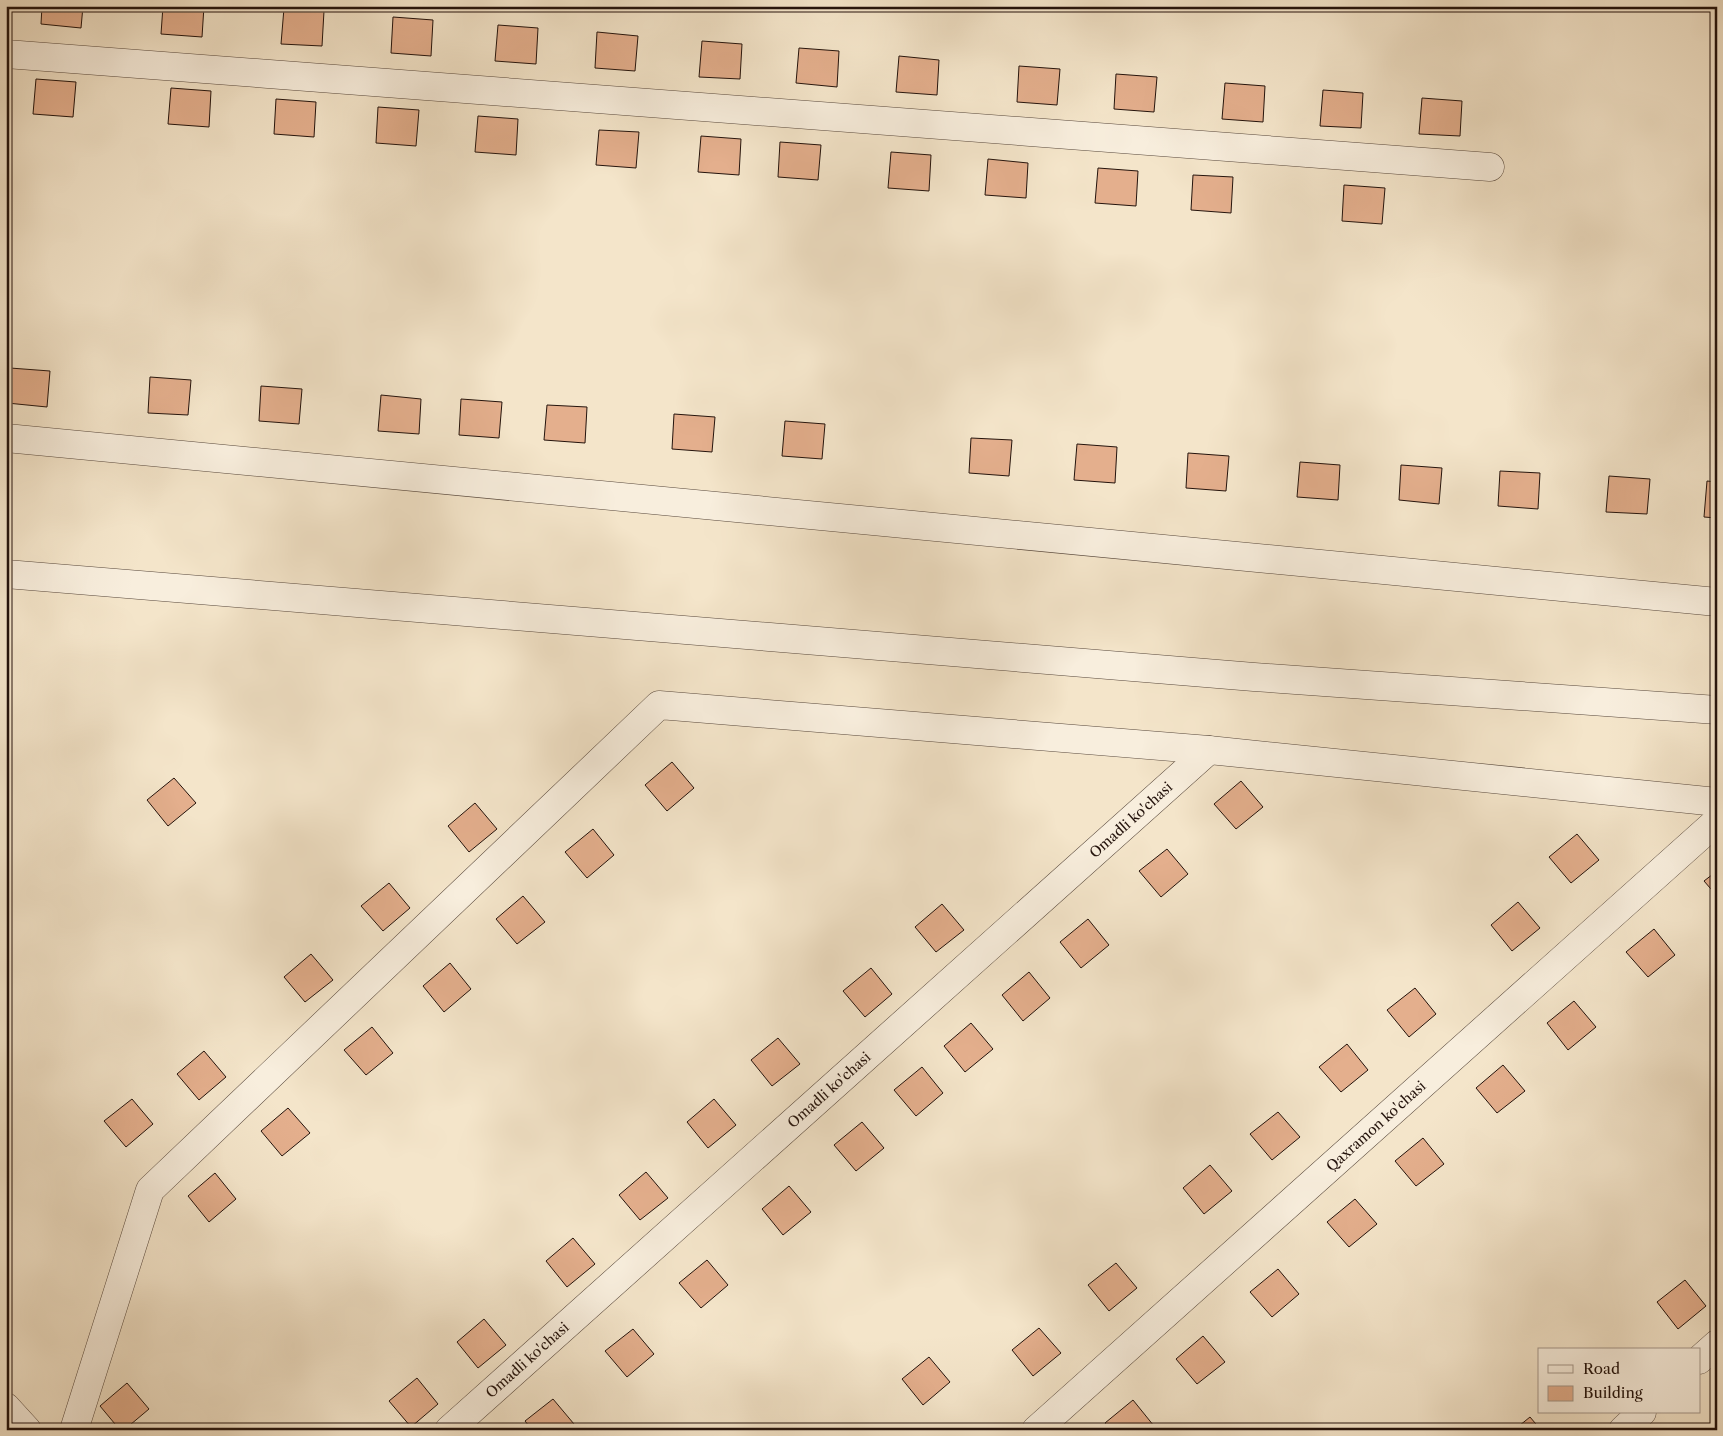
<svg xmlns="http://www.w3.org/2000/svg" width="1723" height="1436" font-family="'Libre Caslon Text',serif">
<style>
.building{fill:#e4af8d;stroke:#24130c}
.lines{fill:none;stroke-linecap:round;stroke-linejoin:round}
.minor-casing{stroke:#58483c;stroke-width:29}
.minor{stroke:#f8eedd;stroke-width:28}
.labels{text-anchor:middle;stroke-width:4;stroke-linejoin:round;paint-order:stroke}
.street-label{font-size:14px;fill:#24130c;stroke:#f8eedd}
</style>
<rect width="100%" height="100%" fill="#f4e5ca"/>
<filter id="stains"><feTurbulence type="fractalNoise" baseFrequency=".004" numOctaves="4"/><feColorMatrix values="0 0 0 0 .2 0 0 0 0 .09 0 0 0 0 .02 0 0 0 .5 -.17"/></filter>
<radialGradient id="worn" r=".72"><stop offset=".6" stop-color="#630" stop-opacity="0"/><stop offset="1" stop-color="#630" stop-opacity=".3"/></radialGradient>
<g class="building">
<polygon points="42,6 83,6 81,28 41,24"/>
<polygon points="163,6 204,6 202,37 161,34"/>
<polygon points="284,8 324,11 322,46 281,44"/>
<polygon points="393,17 433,20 431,56 391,53"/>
<polygon points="498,25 538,28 536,64 495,61"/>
<polygon points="597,32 638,36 635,71 595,68"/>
<polygon points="702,41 742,44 740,79 699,77"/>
<polygon points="799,48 839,51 837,87 796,83"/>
<polygon points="899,56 939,60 937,95 896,92"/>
<polygon points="1019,66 1060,69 1057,105 1017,102"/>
<polygon points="1116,74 1157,77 1154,112 1114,109"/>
<polygon points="36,79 76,82 73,117 33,114"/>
<polygon points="1225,83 1265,86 1263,122 1222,119"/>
<polygon points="171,88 211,91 209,127 168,124"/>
<polygon points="1323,90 1363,93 1361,128 1320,126"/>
<polygon points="1422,98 1462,101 1460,136 1419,134"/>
<polygon points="276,99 316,102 314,137 274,134"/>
<polygon points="378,107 419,110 416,146 376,143"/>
<polygon points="478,116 518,119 516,155 475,152"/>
<polygon points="599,130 639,132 636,168 596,165"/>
<polygon points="701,136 741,139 739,175 698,172"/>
<polygon points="780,142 821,145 818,180 778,177"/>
<polygon points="891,152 931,155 929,191 888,188"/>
<polygon points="988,159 1028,163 1026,198 985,195"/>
<polygon points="1098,168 1138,171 1136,206 1095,203"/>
<polygon points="1193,175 1233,177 1231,213 1191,210"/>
<polygon points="1344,185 1385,188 1382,224 1342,221"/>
<polygon points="10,368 50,371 47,407 7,403"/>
<polygon points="150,377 191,380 188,415 148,413"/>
<polygon points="261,386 302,389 299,424 259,421"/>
<polygon points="381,395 421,399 419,434 378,431"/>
<polygon points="461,399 502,402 499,438 459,435"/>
<polygon points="547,405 587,407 585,443 544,440"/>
<polygon points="674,414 715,417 712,452 672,449"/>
<polygon points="785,421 825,424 822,459 782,456"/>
<polygon points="971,438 1012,440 1009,476 969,473"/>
<polygon points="1077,444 1117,447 1115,483 1074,480"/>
<polygon points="1188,453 1229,456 1226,491 1186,488"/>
<polygon points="1300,462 1340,465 1338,500 1297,497"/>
<polygon points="1401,465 1442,468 1439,504 1399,500"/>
<polygon points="1500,471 1540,473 1538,509 1498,506"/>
<polygon points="1609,476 1650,479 1647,514 1606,512"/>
<polygon points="1707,481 1717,482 1717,518 1704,517"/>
<polygon points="672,762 694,788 667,811 645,785"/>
<polygon points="174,778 196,803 168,826 147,800"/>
<polygon points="1241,781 1263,807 1236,829 1214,804"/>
<polygon points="475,803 497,829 469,852 448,826"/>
<polygon points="593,829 614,855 587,878 565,852"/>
<polygon points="1577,834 1599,860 1571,883 1549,857"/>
<polygon points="1167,849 1188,874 1161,897 1139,871"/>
<polygon points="1717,871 1717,896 1704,881"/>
<polygon points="389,883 410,908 383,931 361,906"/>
<polygon points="523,896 545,922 517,944 496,919"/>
<polygon points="1518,902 1540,928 1512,951 1491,925"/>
<polygon points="942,904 964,930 936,952 915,927"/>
<polygon points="1088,919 1109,945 1081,968 1060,942"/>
<polygon points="1654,929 1675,955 1648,977 1626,952"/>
<polygon points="311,954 333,980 305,1002 284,977"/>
<polygon points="450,963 471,989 444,1012 423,986"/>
<polygon points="871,968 892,994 865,1017 843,991"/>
<polygon points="1029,972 1050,998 1023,1021 1002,995"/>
<polygon points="1415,988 1436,1014 1409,1037 1387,1010"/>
<polygon points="1574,1001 1596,1027 1568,1050 1547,1023"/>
<polygon points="971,1023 993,1049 965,1072 944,1046"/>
<polygon points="372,1027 393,1053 366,1075 344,1050"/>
<polygon points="778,1038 800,1064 772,1086 751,1060"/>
<polygon points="1347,1044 1368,1070 1341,1092 1319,1067"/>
<polygon points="204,1051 226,1077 199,1100 177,1074"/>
<polygon points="1503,1065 1525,1091 1497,1113 1476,1088"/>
<polygon points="922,1067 943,1093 916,1116 894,1090"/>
<polygon points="132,1099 153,1124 126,1147 104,1121"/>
<polygon points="714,1099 736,1125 708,1148 687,1122"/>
<polygon points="288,1108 310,1133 282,1156 261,1131"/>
<polygon points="1278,1112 1300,1137 1272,1160 1250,1134"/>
<polygon points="862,1122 884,1148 856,1171 834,1145"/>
<polygon points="1423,1138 1444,1164 1416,1186 1395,1161"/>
<polygon points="1210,1165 1232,1191 1204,1214 1183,1188"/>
<polygon points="646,1172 668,1198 640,1220 619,1195"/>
<polygon points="215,1173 236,1199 209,1222 188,1196"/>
<polygon points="789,1186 811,1212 783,1235 762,1209"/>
<polygon points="1355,1199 1377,1224 1349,1247 1327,1222"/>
<polygon points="573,1238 595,1264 567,1287 546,1261"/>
<polygon points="707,1260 728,1285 701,1308 679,1283"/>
<polygon points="1116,1263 1137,1288 1109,1311 1088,1285"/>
<polygon points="1278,1269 1299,1294 1272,1317 1250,1292"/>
<polygon points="1685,1280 1706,1306 1678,1329 1657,1302"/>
<polygon points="484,1319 506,1345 478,1368 457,1342"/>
<polygon points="1039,1328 1061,1353 1033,1376 1012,1350"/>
<polygon points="633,1329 654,1354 627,1377 605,1351"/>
<polygon points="1203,1336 1225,1362 1197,1384 1176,1359"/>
<polygon points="929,1357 950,1382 923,1405 902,1379"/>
<polygon points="417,1378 438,1404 411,1427 389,1401"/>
<polygon points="127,1383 149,1409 124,1430 120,1430 100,1406"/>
<polygon points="553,1399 574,1424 568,1430 532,1430 525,1421"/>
<polygon points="1133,1400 1154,1426 1149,1430 1111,1430 1105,1423"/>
<polygon points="1530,1417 1541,1430 1514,1430"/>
</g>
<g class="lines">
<g class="minor-casing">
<g id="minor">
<polyline points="6,54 1490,167"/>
<polyline points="6,438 1717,602"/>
<polyline points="6,574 1254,677 1717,710"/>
<polyline points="1699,1360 1717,1344"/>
<polyline points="6,1407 27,1430"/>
<polyline points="74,1430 150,1190 659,705 1209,750 1717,802"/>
<path id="s1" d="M 449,1430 L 1209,750"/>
<path id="s2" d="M 1036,1430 L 1717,821"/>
<polyline points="1623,1430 1642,1412"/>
</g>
</g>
<use href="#minor" class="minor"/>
</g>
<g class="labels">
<g class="street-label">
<text dy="5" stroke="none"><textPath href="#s1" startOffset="915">Omadli ko'chasi</textPath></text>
<text dy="5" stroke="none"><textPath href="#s1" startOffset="510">Omadli ko'chasi</textPath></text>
<text dy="5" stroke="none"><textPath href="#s2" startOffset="456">Qaxramon ko'chasi</textPath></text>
<text dy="5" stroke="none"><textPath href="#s1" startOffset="105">Omadli ko'chasi</textPath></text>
</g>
</g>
<rect width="1723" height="1436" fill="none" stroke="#f4e5ca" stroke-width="25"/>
<rect x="8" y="8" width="1708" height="1421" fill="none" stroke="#24130c" stroke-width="2.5"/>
<rect x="12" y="12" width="1698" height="1411" fill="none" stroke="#24130c"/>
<rect x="1538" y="1348" width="162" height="65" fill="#f8eedd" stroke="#a39689"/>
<rect x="1548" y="1365" width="25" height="8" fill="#f8eedd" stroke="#a39689"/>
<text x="1583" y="1374" font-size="15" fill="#24130c">Road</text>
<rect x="1548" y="1386" width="25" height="15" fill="#e4af8d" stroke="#a39689"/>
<text x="1583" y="1398" font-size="15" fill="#24130c">Building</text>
<rect width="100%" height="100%" filter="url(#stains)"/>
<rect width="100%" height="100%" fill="url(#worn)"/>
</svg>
